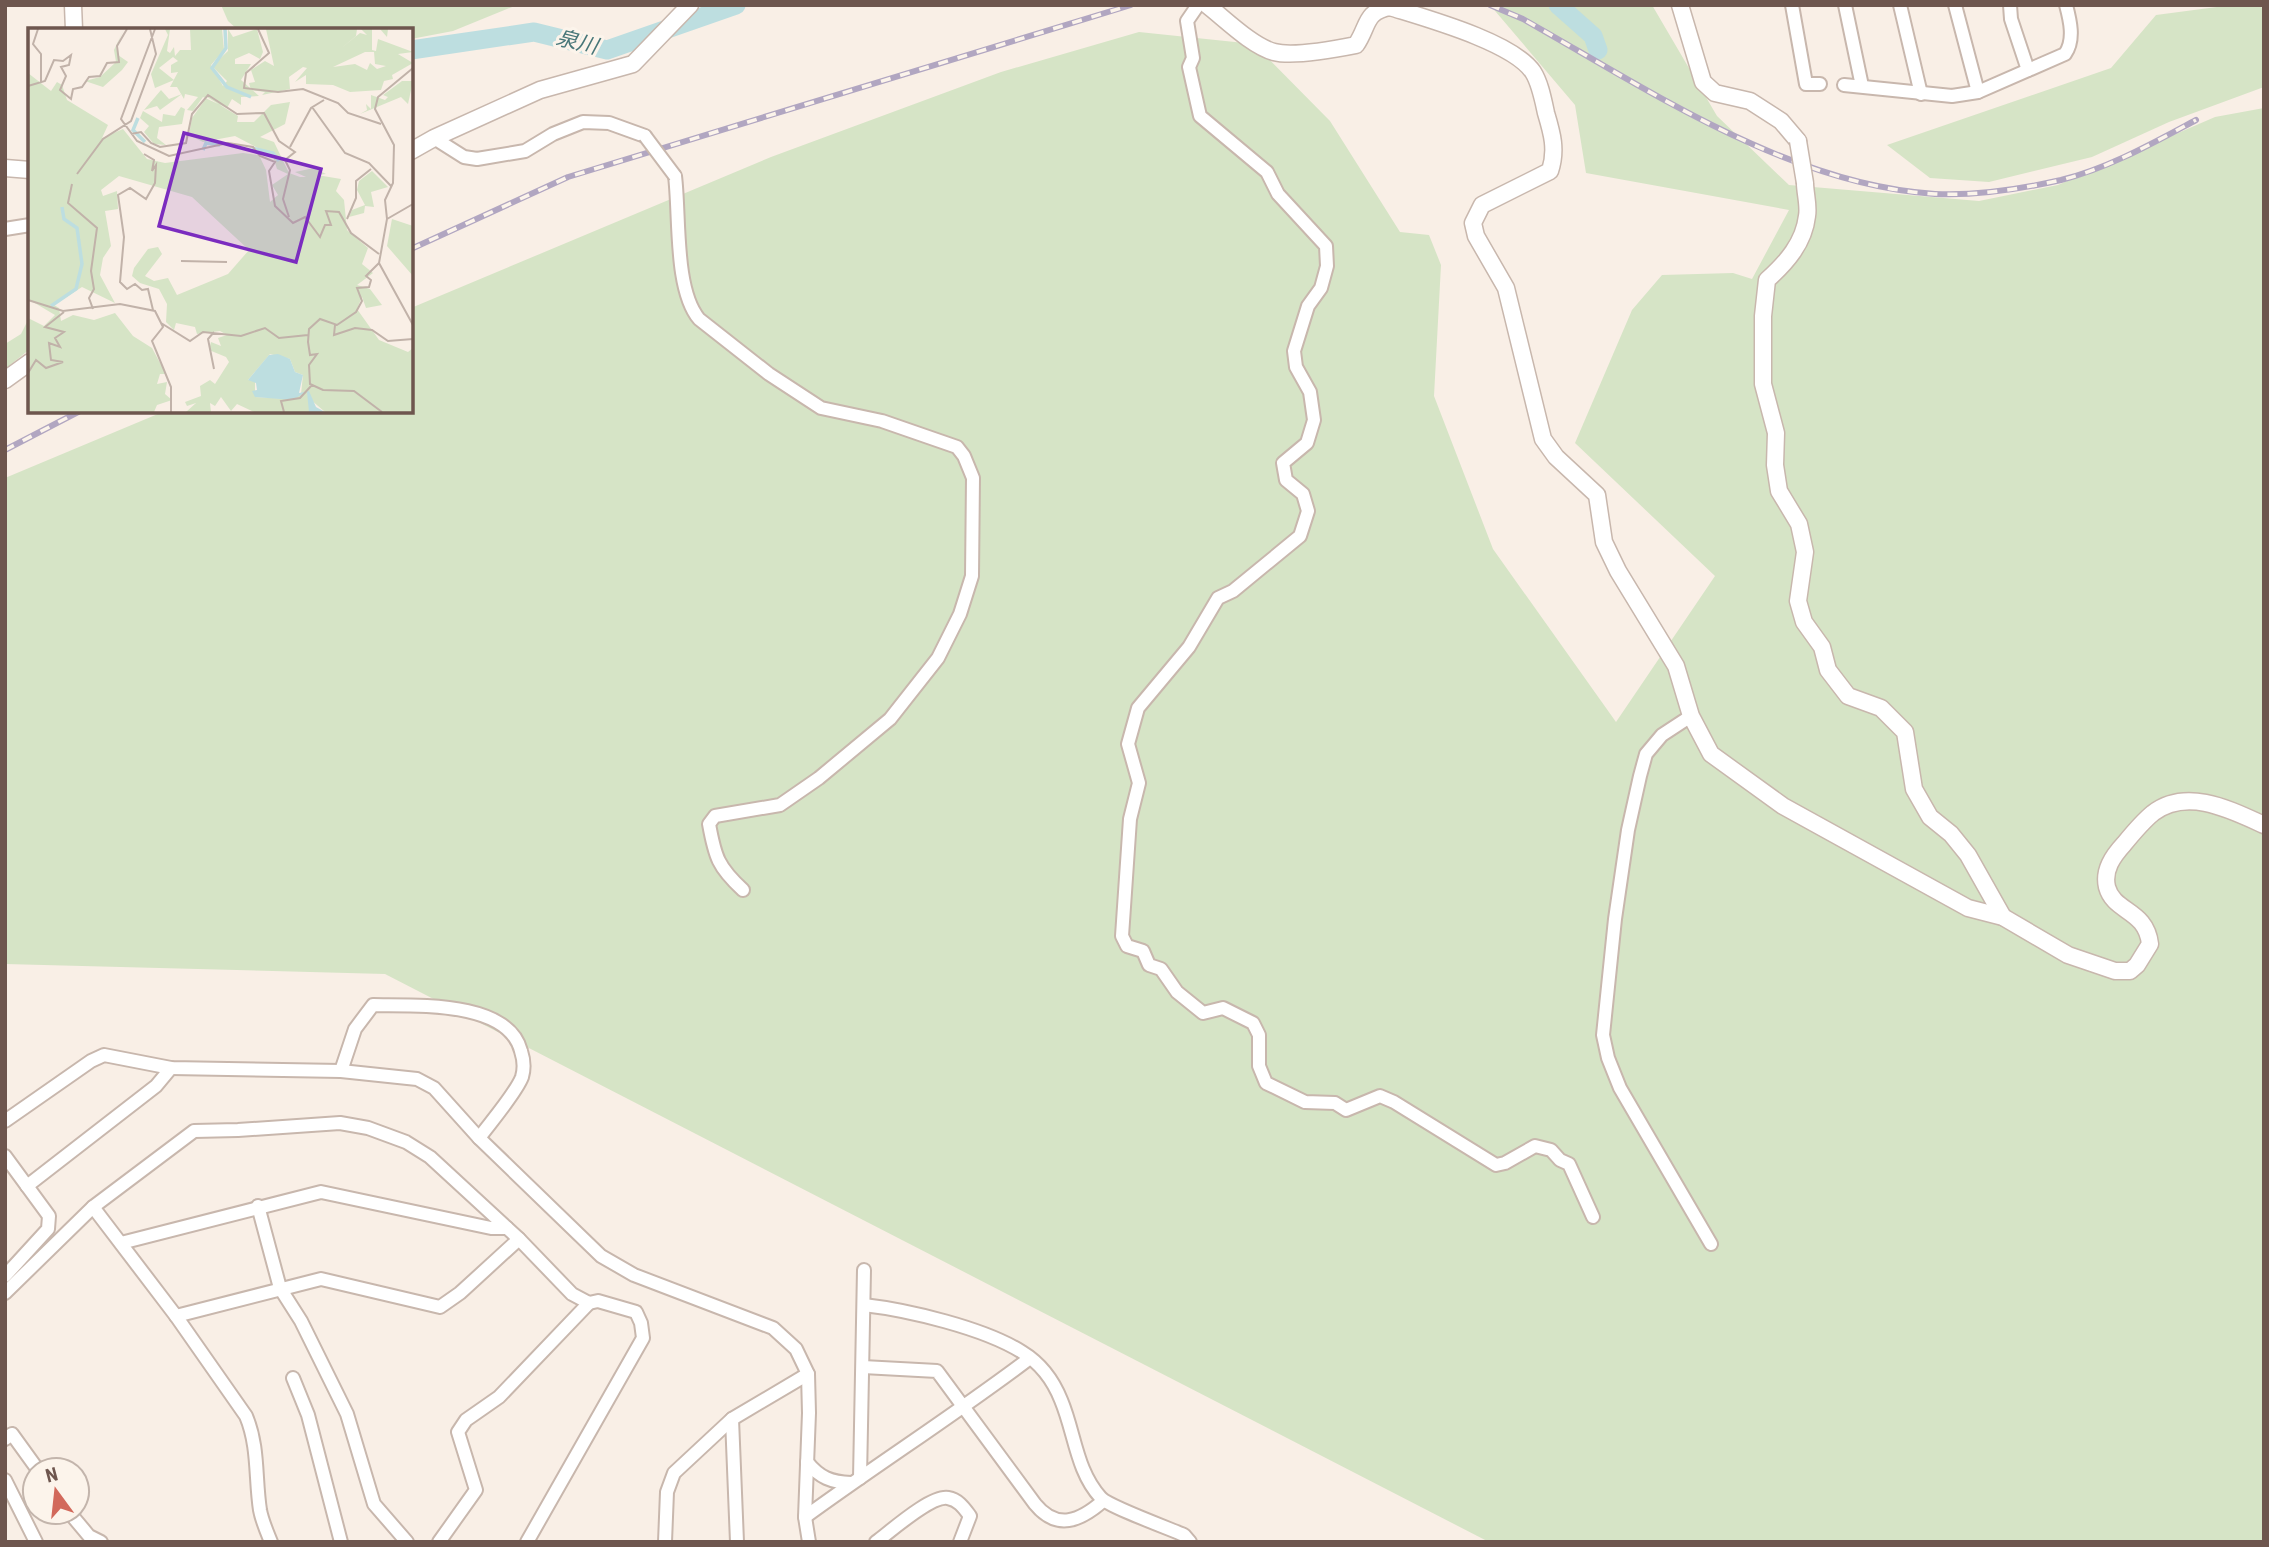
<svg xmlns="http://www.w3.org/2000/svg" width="2269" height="1547" font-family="'Roboto Condensed','Noto Sans JP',sans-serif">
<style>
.green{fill:#d6e4c6}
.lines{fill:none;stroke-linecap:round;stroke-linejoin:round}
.river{stroke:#bddee0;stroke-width:19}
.minor-casing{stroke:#c8b7ad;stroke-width:16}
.tertiary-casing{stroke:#c8b7ad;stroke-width:19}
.minor{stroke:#fff;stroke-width:12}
.tertiary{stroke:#fff;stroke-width:16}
.rail-casing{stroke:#b1a6c1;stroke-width:6}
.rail{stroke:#fcf4eb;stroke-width:3.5;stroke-dasharray:10;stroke-linecap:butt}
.minor-bridge-casing{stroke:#c8b7ad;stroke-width:16;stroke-linecap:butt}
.tertiary-bridge-casing{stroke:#c8b7ad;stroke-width:19;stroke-linecap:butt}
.minor-bridge{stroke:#fff;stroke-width:12}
.tertiary-bridge{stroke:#fff;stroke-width:16}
.labels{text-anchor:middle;stroke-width:6;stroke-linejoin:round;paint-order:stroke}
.water-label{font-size:21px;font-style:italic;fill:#477678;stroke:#fcf4eb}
.inset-river{fill:none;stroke:#bddee0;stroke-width:3.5}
.inset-road{fill:none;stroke:#c1b2a9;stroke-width:2}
.view{fill:#7b2cbf;fill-opacity:0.15;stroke:#7b2cbf;stroke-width:3.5}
.inset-edge{fill:none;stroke:#6e564e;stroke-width:3.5}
</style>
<rect width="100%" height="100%" fill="#f9efe6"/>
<g class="green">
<polygon points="221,5 517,5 453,31 411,39 411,30 238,30 228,21"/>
<polygon points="1490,5 1652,5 1717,116 1789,185 1979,201 2058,185 2215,117 2264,108 2264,1542 1489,1542 385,974 5,964 5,478 165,411 411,411 411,308 771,157 1001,72 1139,32 1254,44 1330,121 1400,232 1429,235 1441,265 1434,396 1493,549 1616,722 1715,576 1575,443 1632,310 1662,275 1733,273 1752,279 1789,210 1586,173 1575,105"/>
<polygon points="2232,5 2254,5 2264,8 2264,87 2169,122 2092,157 1989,182 1930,178 1887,145 2111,68 2156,15"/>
<polygon points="30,316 30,349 5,369 5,344 21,334"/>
</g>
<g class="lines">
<g class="river">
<polyline points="1558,5 1593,36 1598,50"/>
<polyline points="411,50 534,32 607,50 736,5"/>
</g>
<g class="minor-casing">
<g id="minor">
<polyline points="1198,5 1187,21 1193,58 1189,67 1200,116 1267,172 1278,194 1326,246 1327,266 1321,288 1308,306 1294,351 1296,367 1310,392 1314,420 1307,443 1283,463 1286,480 1303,494 1308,511 1300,536 1233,591 1218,598 1189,647 1138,708 1128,744 1139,783 1130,819 1122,936 1127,946 1143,951 1149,965 1161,969 1177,992 1203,1013 1223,1008 1253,1023 1259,1035 1259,1066 1266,1083 1305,1102 1335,1103 1346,1110 1380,1096 1394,1102 1496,1165 1505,1163 1535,1146 1551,1150 1560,1160 1569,1164 1593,1217"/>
<polyline points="1792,5 1806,84 1820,84"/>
<polyline points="1845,5 1862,86"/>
<polyline points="1900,5 1921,94"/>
<polyline points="1955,5 1978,92"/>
<polyline points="2010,5 2011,19 2028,70"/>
<path d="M 1844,85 L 1952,96 L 1978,92 L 2065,54 C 2075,40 2070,20 2066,5"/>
<polyline points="434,138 464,157 477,159 525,151 553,134 583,122 609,123 645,136"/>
<path d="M 675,176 C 680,215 674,289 699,319 L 769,374 L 821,408 L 882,421 L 957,447 L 964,456 L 973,478 L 972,576 L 960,614 L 938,658 L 890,719 L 819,778 L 780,805 L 715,816 L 709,824 C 715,857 718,867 743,890"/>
<polyline points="5,229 30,225"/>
<polyline points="1691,716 1662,735 1646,754 1640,776 1628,830 1615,919 1603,1035 1608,1058 1620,1088 1711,1244"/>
<path d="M 341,1071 L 355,1029 L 373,1005 C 414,1006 508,1000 521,1051 C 524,1060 525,1067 522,1077 C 516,1093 490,1123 479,1138"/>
<polyline points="5,1121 91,1061 104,1055 171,1068 341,1071 417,1079 434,1088 479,1138 601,1256 634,1275 773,1328 796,1349 808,1374 809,1413 805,1517 809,1542"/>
<polyline points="5,1156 49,1216 48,1229 5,1276"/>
<polyline points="27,1186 156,1086 171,1068"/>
<polyline points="258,1206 280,1288 301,1321 347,1414 374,1504 407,1542"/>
<path d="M 93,1207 L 176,1316 L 246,1416 C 259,1447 255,1478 260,1510 C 262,1521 267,1532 271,1542"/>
<polyline points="121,1243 321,1192 491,1228 507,1228"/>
<polyline points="5,1293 93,1207 194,1131 238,1130 340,1123 368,1128 406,1142 430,1157 519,1239 572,1294 589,1303 598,1301 636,1312 641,1323 643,1338 527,1542"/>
<path d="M 864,1305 C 908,1310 984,1328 1022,1352 C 1040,1363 1053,1380 1061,1400 C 1075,1433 1076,1471 1101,1498 C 1110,1507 1168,1528 1184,1535 L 1190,1542"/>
<polyline points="176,1316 321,1279 440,1307 460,1293 519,1239"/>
<path d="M 863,1367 L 937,1371 L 1035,1504 C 1057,1531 1080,1521 1103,1501"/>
<polyline points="293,1378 308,1415 341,1542"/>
<polyline points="732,1419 737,1542"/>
<polyline points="5,1439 12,1434 38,1470"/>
<path d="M 807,1462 C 820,1478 831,1482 851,1483"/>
<polyline points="860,1478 864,1270"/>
<polyline points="5,1480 36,1542"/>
<polyline points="69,1512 89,1536 101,1542"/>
<path d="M 805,1517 C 879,1463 956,1414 1030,1358"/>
<polyline points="439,1542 476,1490 458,1432 466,1420 499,1397 589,1303"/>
<polyline points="665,1542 667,1492 674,1473 732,1419 808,1374"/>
<path d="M 876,1542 C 891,1531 931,1495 948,1498 C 959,1500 964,1508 970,1516 L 960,1542"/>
</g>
</g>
<g class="tertiary-casing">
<g id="tertiary">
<polyline points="73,5 74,30"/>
<path d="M 1207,5 C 1225,19 1252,46 1274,52 C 1293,57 1336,49 1356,45 C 1369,26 1364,12 1390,7 C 1425,18 1513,42 1533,72 C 1540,83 1543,99 1546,113 C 1552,133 1557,150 1550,171 L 1482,205 L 1473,223 L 1476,236 L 1506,288 L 1543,439 L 1556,457 L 1597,495 L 1604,542 L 1618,571 L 1676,666 L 1691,716 L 1711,754 L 1783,806 L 1968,908 L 2003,917 L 2068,955 L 2115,971 L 2130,971 L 2137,965 L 2150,944 C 2146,909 2114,913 2107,887 C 2103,870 2113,856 2124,844 C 2133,833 2142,822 2153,813 C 2187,787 2231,810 2264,825"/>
<polyline points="1680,5 1703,82 1715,93 1750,101 1781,121 1798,141"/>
<polyline points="411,151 434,138 540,90 633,64 690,5"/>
<polyline points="5,168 30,170"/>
<path d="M 1805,183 C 1805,193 1809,206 1807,216 C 1804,243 1786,263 1767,280 L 1763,316 L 1763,384 L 1776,433 L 1775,465 L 1779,491 L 1799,524 L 1805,552 L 1798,601 L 1804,622 L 1822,647 L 1828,670 L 1848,696 L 1881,708 L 1905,732 L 1914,789 L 1930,817 L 1951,834 L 1968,855 L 2003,917"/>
<polyline points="5,380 30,362"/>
</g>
</g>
<use href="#minor" class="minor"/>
<use href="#tertiary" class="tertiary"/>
<g class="rail-casing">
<g id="rail">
<path d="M 1490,5 L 1523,19 C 1647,89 1789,185 1935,194 C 1976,196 2021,189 2061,180 C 2109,168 2153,143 2196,120"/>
<polyline points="411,249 568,177 1131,5"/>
<polyline points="5,450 80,411"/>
</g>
</g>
<use href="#rail" class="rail"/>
<g class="minor-bridge-casing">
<polyline id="minor-bridge" points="645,136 675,176"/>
</g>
<g class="tertiary-bridge-casing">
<polyline id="tertiary-bridge" points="1798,141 1805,183"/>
</g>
<use href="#minor-bridge" class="minor-bridge"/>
<use href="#tertiary-bridge" class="tertiary-bridge"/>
</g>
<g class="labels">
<g class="water-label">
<text transform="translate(577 42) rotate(14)" y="7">泉川</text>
</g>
</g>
<g transform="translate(28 28)">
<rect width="385" height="385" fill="#f9efe6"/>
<path d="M 96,1 L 88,19 L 90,27 L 100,34 L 94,42 L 75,59 L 57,53 L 72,49 L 88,34 L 86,22 ZM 137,1 L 142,1 L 139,23 L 142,25 L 146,19 L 147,28 L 152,22 L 163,22 L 162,1 L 194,1 L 196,22 L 183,37 L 195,58 L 199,53 L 184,38 L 200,23 L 200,1 L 205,9 L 229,1 L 235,24 L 232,31 L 221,25 L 207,31 L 207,36 L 223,36 L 213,52 L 231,68 L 213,69 L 213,77 L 204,71 L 199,80 L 175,69 L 165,83 L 159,82 L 170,69 L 157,66 L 156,71 L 149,59 L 142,59 L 150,44 L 143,45 L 143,37 L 150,33 L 145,29 L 131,40 L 146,52 L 127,60 L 123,46 L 140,7 ZM 238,1 L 329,1 L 328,8 L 311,22 L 332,5 L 339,7 L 333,1 L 360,1 L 359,9 L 352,1 L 344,1 L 344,22 L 348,23 L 350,11 L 385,24 L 370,26 L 385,35 L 364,47 L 365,51 L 356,53 L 353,62 L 322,64 L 305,57 L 278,56 L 278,47 L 267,54 L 279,40 L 275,39 L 261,49 L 262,61 L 234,67 L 237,64 L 223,62 L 221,55 L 227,54 L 223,42 L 237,33 L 246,38 ZM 337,24 L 346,24 L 347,36 L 358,38 L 349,41 L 342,35 L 339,42 L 327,36 L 305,39 ZM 0,45 L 23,63 L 29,54 L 34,57 L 39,72 L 80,97 L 74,110 L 95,101 L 119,131 L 137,135 L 215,125 L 231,127 L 238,142 L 242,174 L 250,167 L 244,157 L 260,146 L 249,141 L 245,128 L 207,108 L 175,114 L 161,107 L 164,90 L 179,69 L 210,88 L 209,94 L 226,94 L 243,77 L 262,74 L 257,96 L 232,109 L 246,114 L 261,145 L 272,149 L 278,149 L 267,144 L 286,140 L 298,146 L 289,147 L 313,151 L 308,163 L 316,172 L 319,202 L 340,220 L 334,236 L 345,245 L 329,257 L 342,261 L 354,277 L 338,280 L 334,269 L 329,281 L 351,312 L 380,324 L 385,320 L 385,384 L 297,384 L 282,371 L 281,384 L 226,384 L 209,376 L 203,383 L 193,369 L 187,378 L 182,375 L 183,384 L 158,384 L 168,375 L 159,378 L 157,374 L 173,368 L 172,358 L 182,352 L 187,356 L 201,334 L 198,329 L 181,322 L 183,314 L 193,318 L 190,310 L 199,307 L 192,303 L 169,306 L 167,299 L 148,295 L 146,302 L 138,294 L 139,276 L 131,261 L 112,255 L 104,248 L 106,240 L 120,221 L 130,219 L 134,226 L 117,248 L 126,253 L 140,250 L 149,267 L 200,246 L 221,222 L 164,169 L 91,148 L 73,162 L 75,168 L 89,163 L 90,181 L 77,183 L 83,218 L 75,230 L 72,247 L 87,275 L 54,259 L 26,277 L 31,280 L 33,293 L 45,287 L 66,292 L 87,285 L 105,308 L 124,320 L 138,346 L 132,346 L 129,356 L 139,354 L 137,366 L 144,372 L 129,377 L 126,384 L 0,384 L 0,290 L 16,298 L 27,287 L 0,271 ZM 242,326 L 262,331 L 267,344 L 275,347 L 273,366 L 264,371 L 227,369 L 227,352 L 220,352 ZM 374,53 L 385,53 L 380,76 L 373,69 L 332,86 L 339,82 L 338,76 L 343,81 L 343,67 L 357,72 L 360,69 L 355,67 ZM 133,62 L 141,71 L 154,66 L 132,82 L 129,78 L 116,82 ZM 153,79 L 157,81 L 154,96 L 131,99 L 129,110 L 138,117 L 126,116 L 116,104 L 121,98 L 112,90 L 115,83 L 134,94 L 135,86 L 147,88 ZM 344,143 L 360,159 L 343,164 L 346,179 L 337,178 L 336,185 L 321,189 L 324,182 L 337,177 L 329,162 L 331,153 ZM 364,191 L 385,198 L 385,248 L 359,218 Z" fill="#d6e4c6" fill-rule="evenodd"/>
<path d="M 250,326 L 262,331 L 267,344 L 275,347 L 271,365 L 281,363 L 288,379 L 297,384 L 281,384 L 279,364 L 264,372 L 227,369 L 224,363 L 229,362 L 228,355 L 220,352 L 241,327 Z" fill="#bddee0"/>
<path class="inset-river" d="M 197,1 L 198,20 L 184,40 L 199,59 L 223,69M 110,90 L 105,102 L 117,114M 224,120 L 245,125 L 251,133M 175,122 L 178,115 L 192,117M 23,278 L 48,261 L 54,236 L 49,200 L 36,191 L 34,179"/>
<path class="inset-road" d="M 10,1 L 5,16 L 13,26 L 13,55M 127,1 L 93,91 L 109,113 L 141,128 L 200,115 L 225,119 L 232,128 L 247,134 L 241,143 L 247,178 L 265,195 L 277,189 L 292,209 L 297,197 L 303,197 L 298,183 L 311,184 L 323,205 L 351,226M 230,1 L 241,25 L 218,45 L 216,60 L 250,64 L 275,61 L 310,75 L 320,85 L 353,96M 385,40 L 350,69 L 347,81 L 366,117 L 365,155 L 357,172 L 359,191 L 351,235 L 385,297M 0,58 L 17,53 L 26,32 L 35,33 L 43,27 L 41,37 L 33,39 L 38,48 L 32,62 L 43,71 L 45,61 L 54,59 L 61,49 L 72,48 L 79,35 L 91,34 L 89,18 L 99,1M 284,79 L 317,125 L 341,135 L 363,158M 103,106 L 113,104 L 123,115 L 132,119 L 158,115 L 164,86 L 180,67 L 209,86 L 236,85 L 251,113 L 267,124 L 257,132 L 262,142 L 255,171 L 261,189M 262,119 L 283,80 L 296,72M 116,126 L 126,132 L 124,143 L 128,137 L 127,155 L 118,171 L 102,160 L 90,167 L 96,209 L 92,254 L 99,261 L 107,256 L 114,262 L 120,261 L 125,282M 49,146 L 75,111 L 103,93 L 128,26 L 122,1M 44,156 L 40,175 L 69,200 L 63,243 L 66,261 L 61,270 L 65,281M 319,191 L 328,170 L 328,153 L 343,141M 359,191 L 385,176M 153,233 L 199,234M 351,235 L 338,248 L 343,252 L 341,259 L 329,260 L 334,273 L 328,284 L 309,297 L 292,291 L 281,301 L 280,314 L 282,327 L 289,326 L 281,337 L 282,356 L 295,362 L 326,363 L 354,384M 0,272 L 35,283 L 92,276 L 127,283 L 135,299 L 124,313 L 143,359 L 143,384M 133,295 L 162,313 L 175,304 L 213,308 L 237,300 L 251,310 L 280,307M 307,297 L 306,307 L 327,300 L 344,302 L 360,313 L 385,311M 186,341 L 180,311 L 186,304M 0,345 L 8,332 L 18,340 L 35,334 L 23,332 L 21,315 L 32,319 L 27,310 L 36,304 L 17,299 L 36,284M 256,384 L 253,373 L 272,370 L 284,357"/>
<path class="view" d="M 156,105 L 293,141 L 268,234 L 131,198 Z"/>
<rect width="385" height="385" class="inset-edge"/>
</g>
<rect width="2269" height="1547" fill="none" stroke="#6e564e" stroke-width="14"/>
<g transform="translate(56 1491) rotate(345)"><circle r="33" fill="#fcf4eb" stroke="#c3b5ac" stroke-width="2"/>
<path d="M0-5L12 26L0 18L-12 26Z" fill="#d2695b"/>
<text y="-10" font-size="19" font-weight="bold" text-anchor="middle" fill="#6e564e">N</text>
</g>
</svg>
